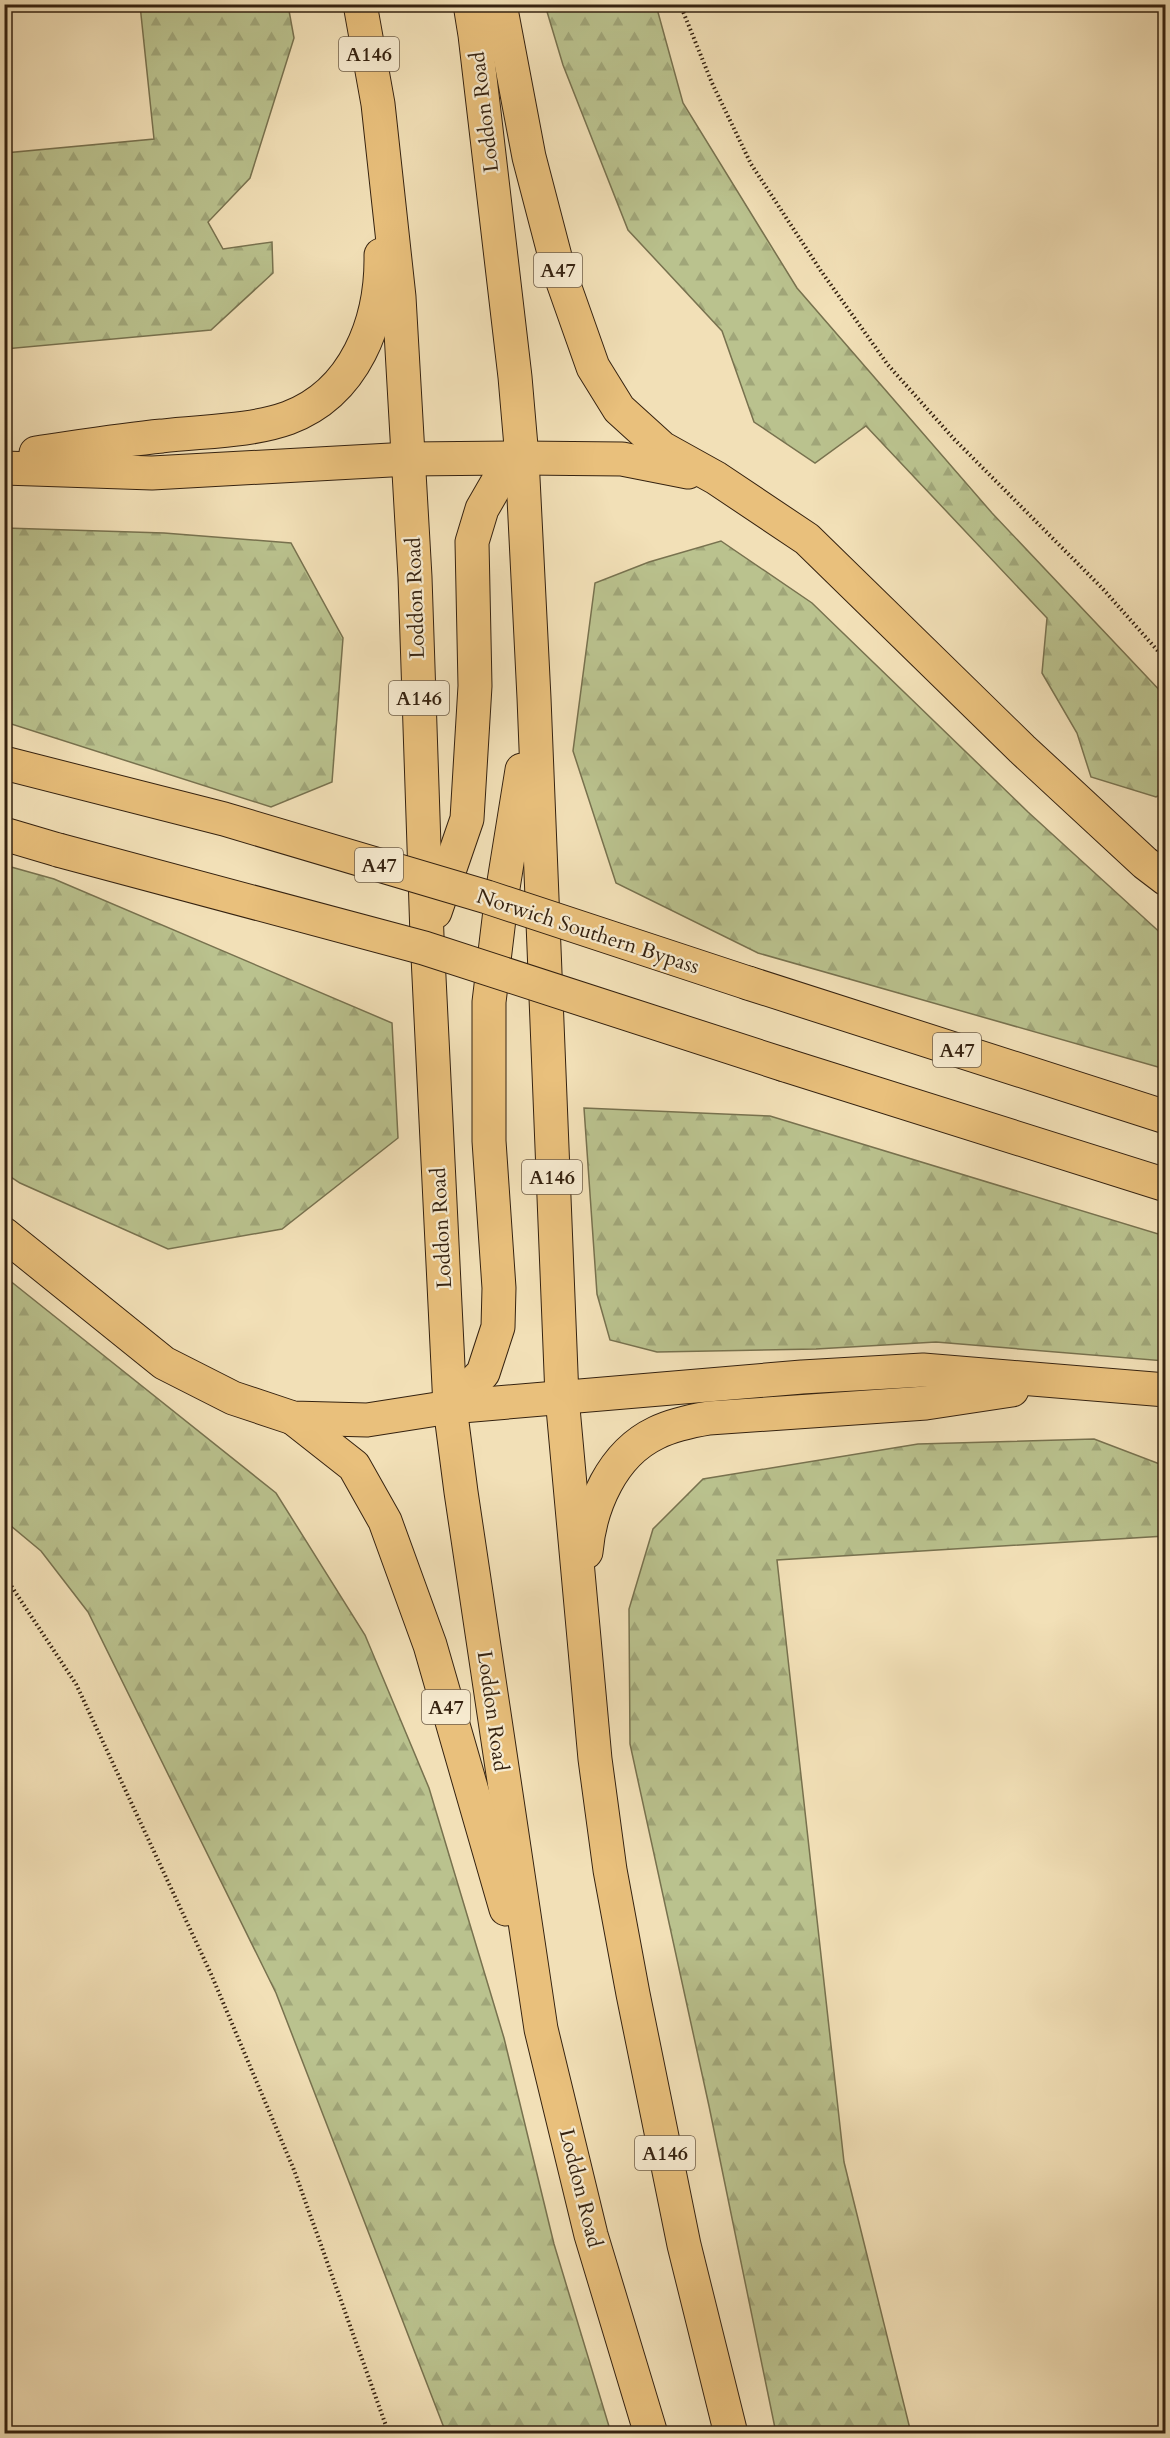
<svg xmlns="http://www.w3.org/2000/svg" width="1170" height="2438" font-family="Cardo,serif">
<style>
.forest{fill:url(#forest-firs);stroke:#78724f;stroke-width:1.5}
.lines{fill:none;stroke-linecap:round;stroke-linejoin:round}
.trunk-casing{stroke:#352210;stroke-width:35}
.path{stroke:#352210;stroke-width:4;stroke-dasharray:1.5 3;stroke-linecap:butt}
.trunk{stroke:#e9c07c;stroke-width:33}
.trunk-bridge-casing{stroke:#352210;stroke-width:35;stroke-linecap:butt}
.trunk-bridge{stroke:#e9c07c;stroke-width:33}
.labels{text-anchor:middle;stroke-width:4.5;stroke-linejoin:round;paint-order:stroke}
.shield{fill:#f7ebd0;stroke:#6f5e4a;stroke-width:1.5}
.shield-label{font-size:20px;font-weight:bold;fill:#352210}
.street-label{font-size:21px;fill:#352210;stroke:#f7ebd0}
</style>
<defs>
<pattern id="forest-firs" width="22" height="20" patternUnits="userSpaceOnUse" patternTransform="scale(1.5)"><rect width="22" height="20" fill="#bac28e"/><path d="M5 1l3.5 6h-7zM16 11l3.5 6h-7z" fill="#a0a679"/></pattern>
</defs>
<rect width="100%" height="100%" fill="#f2e0b7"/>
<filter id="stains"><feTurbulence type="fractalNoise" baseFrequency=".00333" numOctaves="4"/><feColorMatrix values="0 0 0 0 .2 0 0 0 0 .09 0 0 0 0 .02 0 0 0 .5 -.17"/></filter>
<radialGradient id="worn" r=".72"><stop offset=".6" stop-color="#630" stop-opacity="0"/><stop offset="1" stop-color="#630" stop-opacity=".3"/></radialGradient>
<g class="forest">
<polygon points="140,5 288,5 294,38 250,178 208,222 223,249 272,242 273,273 211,330 5,349 5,153 154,139"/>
<polygon points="545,5 656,5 683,103 797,288 992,513 1165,696 1165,792 1156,797 1091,777 1077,733 1042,673 1047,618 866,426 815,463 754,422 722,331 628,230 563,65"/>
<polygon points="5,528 164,533 291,543 343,638 332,782 271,807 5,722"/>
<polygon points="721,541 812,603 1028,812 1165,937 1165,1069 758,953 616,883 573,751 595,583 649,562"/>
<polygon points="4,865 54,879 392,1023 398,1138 282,1229 168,1249 20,1183 5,1173"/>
<polygon points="584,1108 770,1116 1165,1236 1165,1361 936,1342 816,1349 657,1352 610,1340 597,1294"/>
<polygon points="4,1276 276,1493 365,1635 429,1788 504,2038 554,2244 611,2433 446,2433 276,1993 88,1612 41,1551 5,1521"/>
<polygon points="1094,1439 1165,1466 1165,1536 777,1560 844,2162 911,2433 776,2433 709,2106 630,1744 629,1609 653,1529 703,1479 918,1444"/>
</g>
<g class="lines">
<g class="trunk-casing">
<g id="trunk">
<polyline points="360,4 378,104 399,297 415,577 427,936 450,1407 461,1492 541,2029 591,2235 651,2434"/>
<polyline points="470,4 475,35 515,377 522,458 534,698 562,1397 595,1759 610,1870 633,1994 684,2245 731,2434"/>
<polyline points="500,4 529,157 558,268 593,367 619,409 662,448 716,478 807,539 1022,749 1145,863 1166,879"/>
<path d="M 36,453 C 78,447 120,440 162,436 C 202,431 249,432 288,418 C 355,393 382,322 381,255"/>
<polyline points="4,468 152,473 409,459 522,458 622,459 688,472"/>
<polyline points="4,834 58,850"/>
<polyline points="435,912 467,819 475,686 472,542 482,509 497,483 522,458"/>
<polyline points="748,983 1166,1117"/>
<polyline points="785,1065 1166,1185"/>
<polyline points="4,1234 164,1363 233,1398 293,1418 367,1420 450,1407 802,1377 923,1370 1166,1390"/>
<polyline points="450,1407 483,1373 498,1327 499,1288 489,1141 489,1002 502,894 522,770"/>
<polyline points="293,1418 354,1466 385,1521 430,1645 506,1909"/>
<path d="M 586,1552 C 590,1506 612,1454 656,1433 C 672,1425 691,1421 709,1418 L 926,1403 L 1012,1390"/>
</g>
</g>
<g class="path">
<polyline points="680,4 712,83 751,164 821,271 888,365 954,439 1103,589 1166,660"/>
<polyline points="4,1575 76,1684 211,1974 294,2170 389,2434"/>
</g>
<use href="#trunk" class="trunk"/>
<g class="trunk-bridge-casing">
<g id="trunk-bridge">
<polyline points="4,763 224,819 487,897 748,983"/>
<polyline points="58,850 424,948 785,1065"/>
</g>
</g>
<use href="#trunk-bridge" class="trunk-bridge"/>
</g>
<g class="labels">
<g class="shield">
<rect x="339" y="37" width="60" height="34" rx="4.5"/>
<rect x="534" y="253" width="48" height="34" rx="4.5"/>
<rect x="389" y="681" width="60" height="34" rx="4.5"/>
<rect x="355" y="848" width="48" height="34" rx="4.5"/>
<rect x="933" y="1033" width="48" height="34" rx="4.5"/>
<rect x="522" y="1160" width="60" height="34" rx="4.5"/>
<rect x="422" y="1690" width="48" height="34" rx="4.5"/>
<rect x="635" y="2136" width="60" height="34" rx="4.5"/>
</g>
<g class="shield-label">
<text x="369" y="61">A146</text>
<text x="558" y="277">A47</text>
<text x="419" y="705">A146</text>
<text x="379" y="872">A47</text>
<text x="957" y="1057">A47</text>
<text x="552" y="1184">A146</text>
<text x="446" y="1714">A47</text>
<text x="665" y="2160">A146</text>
</g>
<g class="street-label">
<text transform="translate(484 112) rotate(-97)" y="7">Loddon Road</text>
<text transform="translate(415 598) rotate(-92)" y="7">Loddon Road</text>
<text transform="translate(588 931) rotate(18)" y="7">Norwich Southern Bypass</text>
<text transform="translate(441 1228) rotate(-93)" y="7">Loddon Road</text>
<text transform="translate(493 1711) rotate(82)" y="7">Loddon Road</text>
<text transform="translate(581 2188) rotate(76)" y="7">Loddon Road</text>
</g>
</g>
<rect width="1170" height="2438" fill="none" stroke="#f2e0b7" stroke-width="24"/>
<rect x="6" y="6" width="1158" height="2426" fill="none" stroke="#352210" stroke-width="3"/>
<rect x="12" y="12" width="1146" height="2414" fill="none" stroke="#352210" stroke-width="1.5"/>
<rect width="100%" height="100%" filter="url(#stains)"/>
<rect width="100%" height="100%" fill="url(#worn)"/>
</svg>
